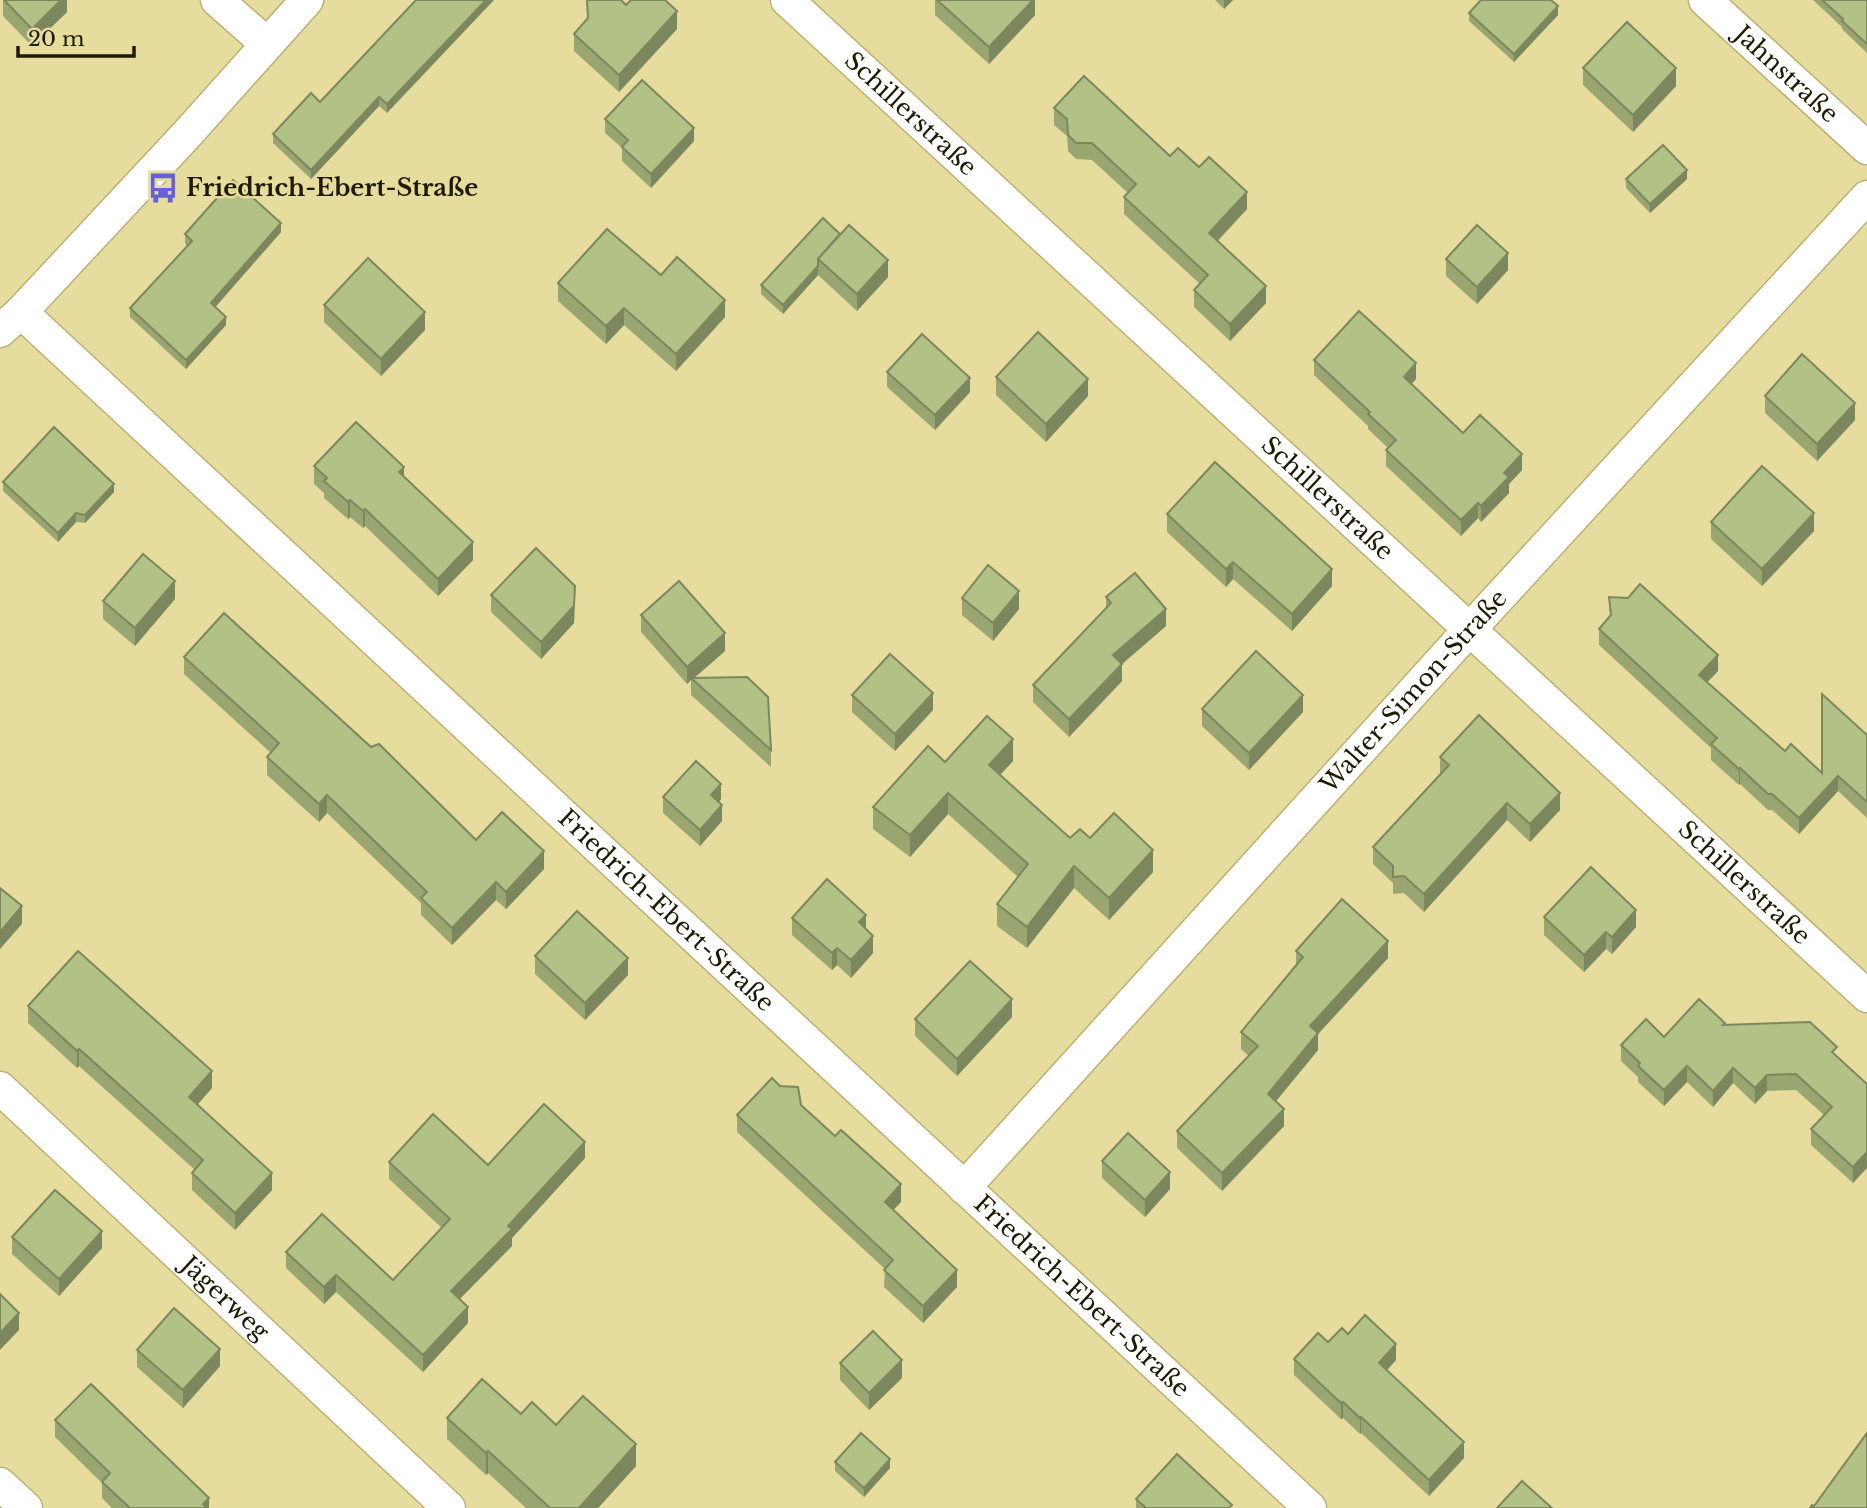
<svg xmlns="http://www.w3.org/2000/svg" width="1867" height="1508" font-family="'Libre Baskerville',serif">
<style>
.lines{fill:none;stroke-linecap:round;stroke-linejoin:round}
.street-casing{stroke:#bbb174;stroke-width:35}
.street{stroke:#fff;stroke-width:32}
.wall{fill:#99a672}
.shaded-wall{fill:#7d875d}
.building{fill:#b2c185;stroke:#7d875d;stroke-width:2}
.labels{text-anchor:middle;stroke-width:5;stroke-linejoin:round;paint-order:stroke}
.street-label{font-size:24px;fill:#1e1a02;stroke:#e6dc9d}
.poi-label{font-size:24px;font-weight:bold;fill:#1e1a02;stroke:#e6dc9d;text-anchor:start}
</style>
<rect width="100%" height="100%" fill="#e6dc9d"/>
<g class="lines">
<g class="street-casing">
<g id="street">
<polyline points="217,0 267,44"/>
<path id="s1" d="M 787,0 L 1867,996"/>
<path id="s2" d="M 1705,0 L 1867,148"/>
<path id="s3" d="M 21,312 L 1310,1508"/>
<polyline points="0,331 21,312 189,132 307,0"/>
<path id="s4" d="M 0,1088 L 449,1508"/>
<path id="s5" d="M 964,1188 L 1470,629 L 1867,197"/>
<polyline points="0,1484 26,1508"/>
</g>
</g>
<use href="#street" class="street"/>
</g>
<g class="wall">
<polygon points="3,0 67,0 67,12 32,46 3,16"/>
<polygon points="416,0 387,113 379,106 311,179 273,143 273,134 320,102"/>
<polygon points="935,0 1035,0 1035,15 989,64 935,15"/>
<polygon points="1215,0 1233,0 1224,9"/>
<polygon points="1813,0 1867,0 1867,53 1842,29 1842,27"/>
<polygon points="626,5 677,29 619,92 574,51 574,34"/>
<polygon points="1469,13 1558,15 1514,62 1469,21"/>
<polygon points="1583,68 1676,86 1633,132 1583,85"/>
<polygon points="1054,108 1170,156 1247,209 1218,241 1266,303 1230,341 1194,307 1194,290 1200,284 1124,214 1124,197 1128,193 1092,160 1076,159 1068,151 1067,136 1054,125"/>
<polygon points="605,119 694,141 651,188 622,161 622,148 605,133"/>
<polygon points="1626,179 1687,179 1650,213 1626,188"/>
<polygon points="823,218 888,277 857,311 818,275 783,314 761,294 761,285"/>
<polygon points="281,232 215,307 226,325 186,369 130,317 130,308 187,246 185,243 185,234"/>
<polygon points="1446,259 1508,270 1477,304 1446,276"/>
<polygon points="661,275 725,317 676,371 624,325 606,344 558,301 558,283"/>
<polygon points="324,305 425,330 381,376 324,322"/>
<polygon points="1314,360 1416,379 1411,384 1463,433 1522,470 1509,484 1509,493 1481,522 1478,518 1461,536 1386,466 1386,450 1388,448 1368,429 1368,426 1314,375"/>
<polygon points="887,372 970,392 935,430 887,387"/>
<polygon points="996,377 1088,396 1046,442 996,395"/>
<polygon points="1765,396 1855,420 1817,461 1765,413"/>
<polygon points="314,466 404,477 473,560 438,596 365,526 363,528 350,517 348,519 324,498 324,493 314,484"/>
<polygon points="3,482 114,492 85,523 76,522 58,542 3,491"/>
<polygon points="1167,514 1332,586 1292,631 1233,579 1226,587 1167,532"/>
<polygon points="1711,522 1814,531 1762,586 1711,539"/>
<polygon points="491,595 575,604 574,623 541,659 491,612"/>
<polygon points="1106,597 1166,626 1122,664 1122,681 1069,737 1033,702 1033,685 1106,608"/>
<polygon points="1609,597 1718,671 1707,682 1785,751 1822,773 1867,735 1867,818 1838,791 1799,834 1772,810 1768,810 1740,784 1739,785 1711,760 1711,748 1599,645 1599,629 1610,617"/>
<polygon points="962,598 1019,609 993,641 962,615"/>
<polygon points="175,599 135,646 103,619 103,601"/>
<polygon points="641,615 725,651 694,678 771,750 771,767 691,695 691,680 687,684 641,632"/>
<polygon points="184,657 371,747 476,840 544,869 506,909 496,900 452,945 421,915 421,903 327,813 319,822 267,775 267,757 271,753 184,674"/>
<polygon points="852,695 933,710 895,751 852,712"/>
<polygon points="1202,709 1303,712 1249,770 1202,726"/>
<polygon points="1440,757 1560,810 1530,842 1507,820 1424,912 1404,893 1393,894 1393,883 1373,864 1373,847 1440,774"/>
<polygon points="1013,761 1000,775 1070,838 1090,838 1153,872 1109,920 1074,888 1027,948 997,926 997,904 1018,877 948,814 910,857 873,829 873,807 945,762"/>
<polygon points="663,797 721,799 719,802 722,821 700,846 663,813"/>
<polygon points="1544,917 1636,927 1612,954 1606,949 1584,972 1544,935"/>
<polygon points="792,918 873,953 851,978 837,965 832,970 792,935"/>
<polygon points="1296,951 1388,958 1318,1034 1318,1050 1276,1101 1284,1126 1222,1191 1177,1148 1177,1131 1249,1056 1241,1049 1241,1032 1296,966"/>
<polygon points="535,956 628,975 585,1020 535,974"/>
<polygon points="28,1006 212,1088 197,1105 272,1190 235,1230 192,1190 192,1173 195,1170 79,1066 77,1068 28,1023"/>
<polygon points="1012,1017 957,1076 915,1036 915,1019"/>
<polygon points="1725,1025 1837,1056 1867,1084 1853,1183 1811,1145 1811,1129 1824,1115 1796,1090 1767,1091 1755,1104 1733,1083 1713,1107 1687,1082 1664,1106 1638,1082 1638,1077 1621,1061 1621,1045"/>
<polygon points="801,1105 901,1202 893,1210 957,1287 923,1323 884,1287 885,1269 737,1132 737,1115"/>
<polygon points="585,1158 512,1238 512,1246 459,1299 468,1323 423,1372 336,1292 324,1304 286,1268 286,1252 393,1280 442,1228 389,1179 389,1162 488,1165"/>
<polygon points="1102,1161 1170,1189 1145,1217 1102,1178"/>
<polygon points="12,1237 102,1248 59,1296 12,1254"/>
<polygon points="1348,1334 1396,1360 1387,1370 1464,1458 1429,1496 1361,1433 1360,1434 1343,1418 1341,1419 1294,1375 1294,1359 1328,1342"/>
<polygon points="137,1350 220,1366 183,1408 137,1367"/>
<polygon points="840,1363 902,1378 869,1410 840,1380"/>
<polygon points="521,1414 556,1425 636,1466 598,1508 526,1508 488,1473 486,1475 447,1439 447,1418"/>
<polygon points="55,1420 209,1508 112,1508 102,1498 102,1483 55,1437"/>
<polygon points="835,1462 890,1468 864,1497 835,1471"/>
<polygon points="1136,1499 1232,1508 1136,1508"/>
</g>
<g class="shaded-wall">
<polygon points="61,0 67,0 67,12 32,46 32,29"/>
<polygon points="486,0 494,0 387,113 387,104"/>
<polygon points="1033,0 1035,0 1035,15 989,64 989,47"/>
<polygon points="1224,0 1233,0 1224,9"/>
<polygon points="1558,6 1558,15 1514,62 1514,54"/>
<polygon points="677,11 677,29 619,92 619,75"/>
<polygon points="1676,68 1676,86 1633,132 1633,115"/>
<polygon points="379,97 379,106 311,179 311,170"/>
<polygon points="694,128 694,141 651,188 651,174"/>
<polygon points="1687,170 1687,179 1650,213 1650,204"/>
<polygon points="1247,192 1247,209 1209,249 1209,233"/>
<polygon points="281,223 281,232 211,312 211,303"/>
<polygon points="1508,253 1508,270 1477,304 1477,287"/>
<polygon points="888,260 888,277 857,311 857,294"/>
<polygon points="818,266 818,275 783,314 783,305"/>
<polygon points="1266,286 1266,303 1230,341 1230,324"/>
<polygon points="725,300 725,317 676,371 676,354"/>
<polygon points="624,308 624,325 606,344 606,326"/>
<polygon points="425,312 425,330 381,376 381,359"/>
<polygon points="226,317 226,325 186,369 186,360"/>
<polygon points="1416,363 1416,379 1404,393 1404,377"/>
<polygon points="970,378 970,392 935,430 935,415"/>
<polygon points="1088,379 1088,396 1046,442 1046,424"/>
<polygon points="1855,403 1855,420 1817,461 1817,444"/>
<polygon points="1522,454 1522,470 1509,484 1509,493 1481,522 1481,506 1504,473"/>
<polygon points="404,467 404,484 399,472"/>
<polygon points="114,484 114,492 85,523 85,515"/>
<polygon points="350,500 350,517 348,519 348,502"/>
<polygon points="1478,503 1478,518 1461,536 1461,520"/>
<polygon points="365,509 365,526 363,528 363,511"/>
<polygon points="76,513 76,522 58,542 58,533"/>
<polygon points="1814,513 1814,531 1762,586 1762,569"/>
<polygon points="473,542 473,560 438,596 438,579"/>
<polygon points="1233,562 1233,579 1226,587 1226,569"/>
<polygon points="1332,569 1332,586 1292,631 1292,614"/>
<polygon points="175,581 175,599 135,646 135,628"/>
<polygon points="575,586 574,623 541,659 541,642"/>
<polygon points="1019,591 1019,609 993,641 993,623"/>
<polygon points="1166,609 1166,626 1122,664 1122,681 1069,737 1069,719 1113,655"/>
<polygon points="725,633 725,651 693,679 691,678 691,680 687,684 687,667"/>
<polygon points="1718,655 1718,671 1699,691 1699,675"/>
<polygon points="933,693 933,710 895,751 895,734"/>
<polygon points="1303,695 1303,712 1249,770 1249,753"/>
<polygon points="1013,739 1013,761 989,787 989,765"/>
<polygon points="1740,768 1740,784 1739,785 1739,769"/>
<polygon points="1838,776 1838,791 1799,834 1799,818"/>
<polygon points="721,784 721,799 711,810 711,795"/>
<polygon points="948,793 948,814 910,857 910,835"/>
<polygon points="1560,793 1560,810 1530,842 1530,824"/>
<polygon points="327,795 327,813 319,822 319,804"/>
<polygon points="1507,803 1507,820 1424,912 1424,894"/>
<polygon points="722,805 722,821 700,846 700,830"/>
<polygon points="1153,850 1153,872 1109,920 1109,898"/>
<polygon points="544,851 544,869 506,909 506,892"/>
<polygon points="1074,866 1074,888 1027,948 1027,927"/>
<polygon points="496,882 496,900 452,945 452,928"/>
<polygon points="22,906 22,924 0,949 0,932"/>
<polygon points="1636,910 1636,927 1612,954 1612,937"/>
<polygon points="866,915 866,932 859,922"/>
<polygon points="1606,932 1606,949 1584,972 1584,955"/>
<polygon points="873,936 873,953 851,978 851,960"/>
<polygon points="1388,941 1388,958 1318,1034 1318,1050 1268,1111 1268,1094 1310,1026"/>
<polygon points="837,948 837,965 832,970 832,953"/>
<polygon points="628,958 628,975 585,1020 585,1003"/>
<polygon points="1012,999 1012,1017 957,1076 957,1059"/>
<polygon points="79,1049 79,1066 77,1068 77,1051"/>
<polygon points="1687,1066 1687,1082 1664,1106 1664,1090"/>
<polygon points="1733,1068 1733,1083 1713,1107 1713,1091"/>
<polygon points="212,1071 212,1088 189,1114 189,1097"/>
<polygon points="1767,1075 1767,1091 1755,1104 1755,1088"/>
<polygon points="1284,1109 1284,1126 1222,1191 1222,1173"/>
<polygon points="585,1142 585,1158 512,1238 512,1246 451,1308 451,1291 508,1226"/>
<polygon points="1867,1152 1867,1168 1853,1183 1853,1167"/>
<polygon points="1170,1172 1170,1189 1145,1217 1145,1200"/>
<polygon points="272,1173 272,1190 235,1230 235,1213"/>
<polygon points="901,1184 901,1202 885,1219 885,1202"/>
<polygon points="102,1231 102,1248 59,1296 59,1279"/>
<polygon points="957,1270 957,1287 923,1323 923,1306"/>
<polygon points="336,1275 336,1292 324,1304 324,1287"/>
<polygon points="468,1307 468,1323 423,1372 423,1355"/>
<polygon points="19,1313 19,1330 0,1350 0,1333"/>
<polygon points="1396,1344 1396,1360 1379,1379 1379,1363"/>
<polygon points="220,1349 220,1366 183,1408 183,1390"/>
<polygon points="902,1360 902,1378 869,1410 869,1393"/>
<polygon points="1343,1402 1343,1418 1341,1419 1341,1403"/>
<polygon points="1361,1417 1361,1433 1360,1434 1360,1418"/>
<polygon points="1464,1442 1464,1458 1429,1496 1429,1480"/>
<polygon points="636,1444 636,1466 598,1508 579,1508"/>
<polygon points="488,1451 488,1473 486,1475 486,1453"/>
<polygon points="890,1459 890,1468 864,1497 864,1488"/>
<polygon points="209,1498 209,1508 203,1508 203,1504"/>
</g>
<g class="building">
<polygon points="4,0 61,0 32,29"/>
<polygon points="416,0 486,0 387,104 379,97 311,170 273,134 311,93 320,102"/>
<polygon points="588,0 621,0 626,5 631,0 665,0 677,11 619,75 574,34 588,18 587,1"/>
<polygon points="937,0 1033,0 989,47"/>
<polygon points="1481,0 1551,0 1558,6 1514,54 1469,13"/>
<polygon points="1822,0 1867,0 1867,44 1842,21 1843,19"/>
<polygon points="1627,22 1676,68 1633,115 1583,68"/>
<polygon points="1084,76 1170,156 1178,148 1199,167 1209,157 1247,192 1209,233 1266,286 1230,324 1194,290 1208,275 1124,197 1136,184 1092,143 1076,143 1068,135 1067,119 1054,108"/>
<polygon points="642,80 694,128 651,174 622,147 628,140 605,119"/>
<polygon points="1663,145 1687,170 1650,204 1626,179"/>
<polygon points="233,180 281,223 211,303 226,317 186,360 130,308 192,241 185,234"/>
<polygon points="823,218 840,234 818,259 818,266 783,305 761,285"/>
<polygon points="849,225 888,260 857,294 818,259"/>
<polygon points="1477,225 1508,253 1477,287 1446,259"/>
<polygon points="607,229 661,275 677,257 725,300 676,354 624,308 606,326 558,283"/>
<polygon points="368,258 425,312 381,359 324,305"/>
<polygon points="1359,311 1416,363 1404,377 1463,433 1480,415 1522,454 1504,473 1509,477 1481,506 1478,503 1461,520 1386,450 1396,440 1368,414 1370,412 1314,360"/>
<polygon points="1038,332 1088,379 1046,424 996,377"/>
<polygon points="922,334 970,378 935,415 887,372"/>
<polygon points="1802,354 1855,403 1817,444 1765,396"/>
<polygon points="356,422 404,467 399,472 473,542 438,579 365,509 363,511 350,500 348,502 324,481 327,478 314,466"/>
<polygon points="54,427 114,484 85,515 76,513 58,533 3,482"/>
<polygon points="1215,462 1332,569 1292,614 1233,562 1226,569 1167,514"/>
<polygon points="1762,466 1814,513 1762,569 1711,522"/>
<polygon points="536,548 575,586 574,606 541,642 491,595"/>
<polygon points="143,554 175,581 135,628 103,601"/>
<polygon points="988,565 1019,591 993,623 962,598"/>
<polygon points="1135,573 1166,609 1113,655 1122,664 1069,719 1033,685 1111,603 1106,597"/>
<polygon points="679,581 725,633 687,667 641,615"/>
<polygon points="1640,584 1718,655 1699,675 1785,751 1791,744 1822,773 1822,694 1867,735 1867,802 1838,776 1799,818 1772,794 1768,794 1740,768 1739,769 1711,744 1717,738 1599,629 1611,615 1609,597 1628,598"/>
<polygon points="224,613 371,747 379,744 476,840 502,812 544,851 506,892 496,882 452,928 421,898 427,892 327,795 319,804 267,757 279,743 184,657"/>
<polygon points="1256,651 1303,695 1249,753 1202,709"/>
<polygon points="890,654 933,693 895,734 852,695"/>
<polygon points="747,677 768,697 771,750 691,678"/>
<polygon points="1479,715 1560,793 1530,824 1507,803 1424,894 1404,876 1393,877 1393,866 1373,847 1449,765 1440,757"/>
<polygon points="987,716 1013,739 989,765 1070,838 1080,829 1090,838 1114,813 1153,850 1109,898 1074,866 1027,927 997,904 1028,864 948,793 910,835 873,807 928,746 945,762"/>
<polygon points="696,761 721,784 711,795 722,805 700,830 663,797"/>
<polygon points="1591,867 1636,910 1612,937 1606,932 1584,955 1544,917"/>
<polygon points="827,879 866,915 859,922 873,936 851,960 837,948 832,953 792,918"/>
<polygon points="0,888 22,906 0,932"/>
<polygon points="1342,899 1388,941 1310,1026 1318,1033 1268,1094 1284,1109 1222,1173 1177,1131 1258,1046 1241,1032 1303,957 1296,951"/>
<polygon points="577,911 628,958 585,1003 535,956"/>
<polygon points="78,951 212,1071 189,1097 272,1173 235,1213 192,1173 203,1160 79,1049 77,1051 28,1006"/>
<polygon points="970,961 1012,999 957,1059 915,1019"/>
<polygon points="1699,999 1725,1023 1723,1025 1810,1022 1837,1047 1832,1052 1867,1084 1867,1152 1853,1167 1811,1129 1832,1107 1796,1074 1767,1075 1755,1088 1733,1068 1713,1091 1687,1066 1664,1090 1638,1066 1640,1063 1621,1045 1646,1019 1664,1037"/>
<polygon points="772,1078 780,1086 798,1087 801,1105 835,1136 841,1130 901,1184 885,1202 957,1270 923,1306 884,1270 893,1260 737,1115"/>
<polygon points="544,1104 585,1142 508,1226 512,1229 451,1291 468,1307 423,1355 336,1275 324,1287 286,1252 322,1214 393,1280 450,1219 389,1162 433,1114 488,1165"/>
<polygon points="1128,1133 1170,1172 1145,1200 1102,1161"/>
<polygon points="55,1190 102,1231 59,1279 12,1237"/>
<polygon points="0,1294 19,1313 0,1333"/>
<polygon points="174,1308 220,1349 183,1390 137,1350"/>
<polygon points="1365,1315 1396,1344 1379,1363 1464,1442 1429,1480 1361,1417 1360,1418 1343,1402 1341,1403 1294,1359 1318,1333 1328,1342 1342,1328 1348,1334"/>
<polygon points="873,1331 902,1360 869,1393 840,1363"/>
<polygon points="482,1379 521,1414 532,1402 556,1425 583,1396 636,1444 579,1508 550,1508 488,1451 486,1453 447,1418"/>
<polygon points="91,1384 209,1498 203,1504 207,1508 130,1508 102,1482 110,1473 55,1420"/>
<polygon points="861,1433 890,1459 864,1488 835,1462"/>
<polygon points="1867,1433 1867,1508 1810,1508 1812,1505 1814,1506"/>
<polygon points="1177,1454 1232,1505 1229,1508 1146,1508 1136,1499"/>
<polygon points="1522,1481 1552,1508 1497,1508"/>
</g>
<defs>
<g id="bus-bare" transform="scale(2.415)"><path d="M-5-6H5V4H4V6H2V4H-2V6H-4V4H-5ZM-3.5-4V0h7V-4ZM-3.5 1.2v1.5H-2V1.2ZM2 1.2v1.5H3.5V1.2Z" fill="#6461da" stroke="#e6dc9d" stroke-width="2.5" paint-order="stroke"/></g>
</defs>
<g fill-rule="evenodd">
<use href="#bus-bare" x="163" y="188"/>
</g>
<g class="labels">
<g class="street-label">
<text dy="8" stroke="none"><textPath href="#s2" startOffset="110">Jahnstraße</textPath></text>
<text dy="8" stroke="none"><textPath href="#s1" startOffset="168">Schillerstraße</textPath></text>
<text dy="8" stroke="none"><textPath href="#s1" startOffset="735">Schillerstraße</textPath></text>
<text dy="8" stroke="none"><textPath href="#s5" startOffset="670">Walter-Simon-Straße</textPath></text>
<text dy="8" stroke="none"><textPath href="#s1" startOffset="1302">Schillerstraße</textPath></text>
<text dy="8" stroke="none"><textPath href="#s3" startOffset="880">Friedrich-Ebert-Straße</textPath></text>
<text dy="8" stroke="none"><textPath href="#s3" startOffset="1447">Friedrich-Ebert-Straße</textPath></text>
<text dy="8" stroke="none"><textPath href="#s4" startOffset="308">Jägerweg</textPath></text>
</g>
<g class="poi-label">
<text x="186" y="196">Friedrich-Ebert-Straße</text>
</g>
</g>
<path d="M18 46v10h116v-10" fill="none" stroke="#1e1a02" stroke-width="3.5"/>
<text x="28" y="46" font-size="21" fill="#1e1a02" stroke="#e6dc9d" stroke-width="5" paint-order="stroke">20 m</text>
</svg>
